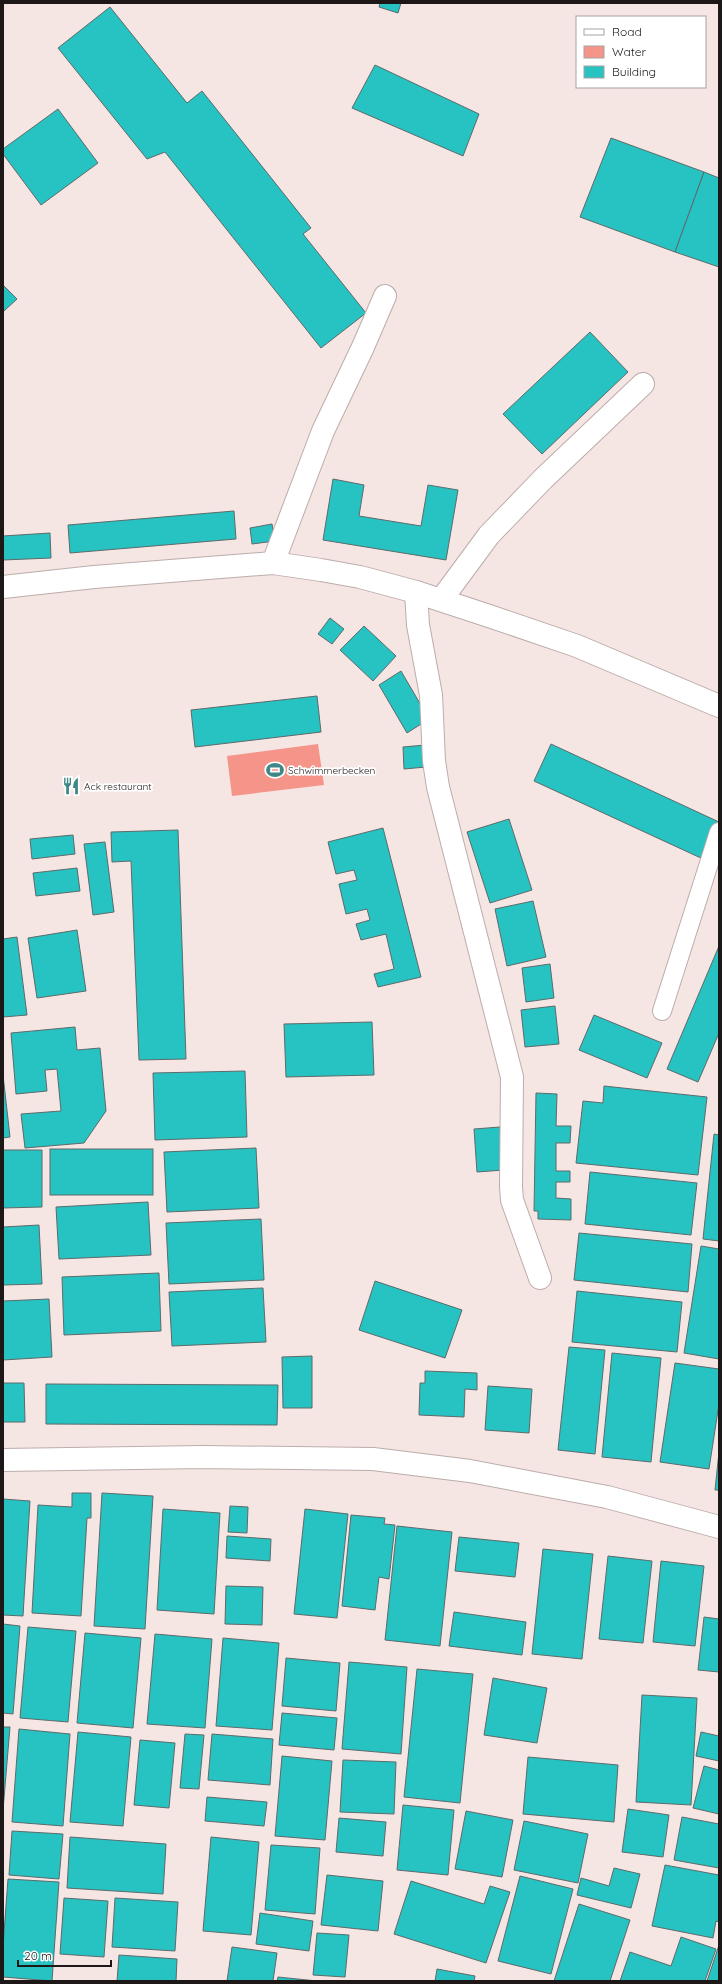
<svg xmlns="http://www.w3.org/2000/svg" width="722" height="1984" font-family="Quicksand,sans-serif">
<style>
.water{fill:#f59489}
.building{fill:#27c2c2;stroke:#5c6b6a}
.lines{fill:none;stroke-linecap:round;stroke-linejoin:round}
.service-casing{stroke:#bcadab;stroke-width:20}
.minor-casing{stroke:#bcadab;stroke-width:24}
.tertiary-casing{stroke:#bcadab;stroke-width:24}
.service{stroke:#fff;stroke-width:18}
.minor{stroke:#fff;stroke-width:22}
.tertiary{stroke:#fff;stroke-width:22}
.labels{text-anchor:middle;stroke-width:3.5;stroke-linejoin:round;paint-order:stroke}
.poi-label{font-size:10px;fill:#1d1817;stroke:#fff;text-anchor:start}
</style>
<rect width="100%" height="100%" fill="#f5e5e3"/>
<polygon class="water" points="318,744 324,785 232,796 227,756"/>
<g class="building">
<polygon points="380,3 401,3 398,13 379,7"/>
<polygon points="110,7 187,103 202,91 311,228 303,234 366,313 321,348 165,152 147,159 58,48"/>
<polygon points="375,65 479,114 463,156 352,108"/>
<polygon points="58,109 98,163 41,205 3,154 3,149"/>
<polygon points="611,138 704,172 675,252 580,217"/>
<polygon points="704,172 719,178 719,267 675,252"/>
<polygon points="3,285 17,299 4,311 3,310"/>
<polygon points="590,332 628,372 542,454 503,414"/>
<polygon points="333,479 364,485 359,516 421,526 428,485 458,490 446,560 323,540"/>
<polygon points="234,511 236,539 70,553 68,525"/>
<polygon points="272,524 275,541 252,544 250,528"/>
<polygon points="50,533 51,558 3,560 3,536"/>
<polygon points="330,618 344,629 332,644 318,634"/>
<polygon points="364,626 396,656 373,681 340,650"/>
<polygon points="401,671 429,719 407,733 379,685"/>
<polygon points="317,696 321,732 195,747 191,710"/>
<polygon points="551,744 719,822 703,859 534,781"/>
<polygon points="425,745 426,767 404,769 403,747"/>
<polygon points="509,819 532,890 490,903 467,832"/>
<polygon points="383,828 421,977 378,987 374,974 394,969 386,934 361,940 356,924 370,920 367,909 346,914 339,884 357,880 354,870 336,874 328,842"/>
<polygon points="178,830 186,1059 139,1060 131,861 112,862 111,832"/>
<polygon points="73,835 75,854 32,859 30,839"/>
<polygon points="105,842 114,912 93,915 84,844"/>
<polygon points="77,868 80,891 36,896 33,873"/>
<polygon points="533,901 546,957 507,966 495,909"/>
<polygon points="77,930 86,991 37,998 28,938"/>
<polygon points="17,937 27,1015 3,1017 3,939"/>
<polygon points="719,946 719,1033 698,1082 667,1069"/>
<polygon points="550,964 554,998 526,1002 522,968"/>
<polygon points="555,1006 559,1044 525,1047 521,1010"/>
<polygon points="594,1015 662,1043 647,1078 579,1050"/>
<polygon points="372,1022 374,1075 286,1077 284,1024"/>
<polygon points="75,1027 77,1050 100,1048 106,1111 84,1143 25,1148 21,1114 61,1111 57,1069 45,1070 47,1091 16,1094 11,1033"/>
<polygon points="245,1071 247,1137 155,1140 153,1073"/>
<polygon points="3,1075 10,1137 3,1138"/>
<polygon points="604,1086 707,1097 698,1175 576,1163 583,1101 603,1103"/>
<polygon points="536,1093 557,1094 556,1126 571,1126 570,1143 556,1143 556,1171 570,1171 570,1182 556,1182 556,1198 571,1199 571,1220 538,1219 538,1211 534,1211"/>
<polygon points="500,1127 504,1170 477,1172 474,1129"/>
<polygon points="714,1134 719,1135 719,1241 703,1239"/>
<polygon points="256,1148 259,1208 167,1212 164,1152"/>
<rect x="50" y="1149" width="103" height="46"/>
<polygon points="3,1150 42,1150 42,1207 3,1208"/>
<polygon points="590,1172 697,1183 691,1235 585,1224"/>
<polygon points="148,1202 151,1255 59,1259 56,1207"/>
<polygon points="261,1219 264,1280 169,1284 166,1223"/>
<polygon points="39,1225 42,1284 3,1285 3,1227"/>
<polygon points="579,1233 692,1244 688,1292 574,1280"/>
<polygon points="701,1246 719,1249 719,1359 684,1353"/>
<polygon points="159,1273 161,1331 64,1335 62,1277"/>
<polygon points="375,1281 462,1310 445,1358 359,1330"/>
<polygon points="263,1288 266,1342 172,1346 169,1292"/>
<polygon points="577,1291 682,1302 677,1352 572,1342"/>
<polygon points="49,1299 52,1357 3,1360 3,1301"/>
<polygon points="569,1347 605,1350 595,1454 558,1450"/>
<polygon points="612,1353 661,1358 651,1462 602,1457"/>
<polygon points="312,1356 312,1408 283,1408 282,1357"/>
<polygon points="675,1363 719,1369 719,1404 709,1469 660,1462"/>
<polygon points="425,1371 477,1373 477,1390 465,1389 464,1417 419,1415 420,1383 425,1383"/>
<polygon points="3,1383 24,1383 25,1422 3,1422"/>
<polygon points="46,1384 278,1385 277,1425 46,1424"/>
<polygon points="488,1386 532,1389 529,1433 485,1430"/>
<polygon points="719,1452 719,1490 715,1490"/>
<polygon points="72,1493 91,1493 91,1518 87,1518 81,1616 32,1613 38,1505 72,1507"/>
<polygon points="102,1493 153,1496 145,1629 94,1626"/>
<polygon points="3,1499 30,1501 23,1616 3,1615"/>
<polygon points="230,1506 248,1507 247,1533 228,1532"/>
<polygon points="163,1509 220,1513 214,1614 157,1610"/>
<polygon points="305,1509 348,1514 337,1618 294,1614"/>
<polygon points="351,1515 385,1518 384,1524 395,1525 389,1579 379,1577 375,1610 342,1606"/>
<polygon points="397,1526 452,1532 440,1646 385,1640"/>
<polygon points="227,1536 271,1539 270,1561 226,1558"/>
<polygon points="459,1537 519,1543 515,1577 455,1571"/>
<polygon points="543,1549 593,1554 582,1659 532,1654"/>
<polygon points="608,1556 652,1561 643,1643 599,1639"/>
<polygon points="661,1561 704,1566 695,1646 653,1642"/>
<polygon points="226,1586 263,1587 262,1625 225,1624"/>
<polygon points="454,1612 526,1622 522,1655 449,1646"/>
<polygon points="704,1617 719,1619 719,1672 698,1670"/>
<polygon points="3,1624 20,1626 13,1714 3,1713"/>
<polygon points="28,1627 76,1631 68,1722 20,1718"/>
<polygon points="85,1633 141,1638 133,1728 77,1723"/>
<polygon points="155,1634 212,1639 205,1728 147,1724"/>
<polygon points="223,1638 279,1643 272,1730 216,1726"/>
<polygon points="286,1658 340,1663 336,1711 282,1706"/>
<polygon points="349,1662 407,1667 401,1754 342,1749"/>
<polygon points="417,1669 473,1674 460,1803 404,1797"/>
<polygon points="493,1678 547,1688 537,1743 484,1735"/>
<polygon points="642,1695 697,1698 691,1805 636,1802"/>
<polygon points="282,1713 337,1718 334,1750 279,1745"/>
<polygon points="3,1727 10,1727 3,1810"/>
<polygon points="19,1729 70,1734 63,1826 12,1822"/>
<polygon points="78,1732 131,1737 123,1826 70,1822"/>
<polygon points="701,1732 719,1736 719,1761 696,1756"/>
<polygon points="185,1734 204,1735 199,1789 180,1788"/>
<polygon points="212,1734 273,1739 270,1785 208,1780"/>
<polygon points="140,1740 175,1743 169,1808 134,1805"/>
<polygon points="282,1756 332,1761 325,1840 275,1836"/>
<polygon points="528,1757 618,1765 614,1822 523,1814"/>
<polygon points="343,1760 396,1762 394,1814 340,1812"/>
<polygon points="704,1766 719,1770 719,1814 693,1808"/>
<polygon points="207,1797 267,1802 264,1826 205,1821"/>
<polygon points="403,1805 454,1810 448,1875 397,1870"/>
<polygon points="628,1809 669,1815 663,1857 622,1852"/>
<polygon points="466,1811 513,1820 502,1877 455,1869"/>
<polygon points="682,1817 719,1824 719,1868 674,1860"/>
<polygon points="339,1818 386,1822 383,1856 336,1852"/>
<polygon points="524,1821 588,1834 578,1883 514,1870"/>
<polygon points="12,1831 63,1834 59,1879 9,1875"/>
<polygon points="70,1837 166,1844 163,1894 67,1888"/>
<polygon points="211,1837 259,1842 251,1935 203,1931"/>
<polygon points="271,1845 320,1848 315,1914 265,1910"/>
<polygon points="665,1865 719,1875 719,1922 716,1921 713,1938 652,1926"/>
<polygon points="614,1868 640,1874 631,1908 577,1895 581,1878 609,1886"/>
<polygon points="327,1875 383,1881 378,1931 321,1925"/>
<polygon points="520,1876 573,1889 551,1974 498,1961"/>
<polygon points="8,1879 59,1882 52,1981 3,1977 3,1946"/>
<polygon points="411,1881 484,1904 490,1886 510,1892 486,1963 394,1934"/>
<polygon points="64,1898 108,1901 104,1957 60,1954"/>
<polygon points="115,1898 178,1902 175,1951 112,1947"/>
<polygon points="579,1904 630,1920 610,1981 554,1981"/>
<polygon points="260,1913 313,1921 309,1951 256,1944"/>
<polygon points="317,1933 349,1935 345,1977 313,1975"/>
<polygon points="681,1937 716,1949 705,1981 620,1981 630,1952 671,1966"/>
<polygon points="719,1945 719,1981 707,1981"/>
<polygon points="232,1947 277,1953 273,1981 227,1981"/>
<polygon points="119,1955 177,1959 176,1981 117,1981"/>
<polygon points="437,1969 475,1976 474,1981 435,1981"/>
<polygon points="278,1977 317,1981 277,1981"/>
</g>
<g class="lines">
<g class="service-casing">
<polyline id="service" points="662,1011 719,832"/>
</g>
<g class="minor-casing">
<g id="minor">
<polyline points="273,563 323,431 363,347 385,296"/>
<polyline points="416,592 418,625 431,695 434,761 438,787 512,1077 511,1187 512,1200 540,1278"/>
<polyline points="441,600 489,535 543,479 643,384"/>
<polyline points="3,1460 202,1457 373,1459 470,1471 607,1497 719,1527"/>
</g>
</g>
<g class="tertiary-casing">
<polyline id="tertiary" points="3,587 94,577 273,563 321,570 360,577 416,592 489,616 577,646 719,706"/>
</g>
<use href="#service" class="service"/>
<use href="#minor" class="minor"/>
<use href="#tertiary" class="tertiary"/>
</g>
<defs>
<g id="stadium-bare" transform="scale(1.38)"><path d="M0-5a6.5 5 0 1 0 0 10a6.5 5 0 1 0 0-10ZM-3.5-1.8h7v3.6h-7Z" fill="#408887" stroke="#fff" stroke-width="2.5" paint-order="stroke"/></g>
<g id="restaurant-bare" transform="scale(1.38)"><path d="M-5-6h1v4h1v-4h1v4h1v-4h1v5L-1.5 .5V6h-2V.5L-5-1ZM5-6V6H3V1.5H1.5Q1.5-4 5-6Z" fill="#408887" stroke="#fff" stroke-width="2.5" paint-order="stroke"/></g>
</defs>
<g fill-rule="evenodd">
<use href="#stadium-bare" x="275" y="770"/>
<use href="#restaurant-bare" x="71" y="786"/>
</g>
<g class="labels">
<g class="poi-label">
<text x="288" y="774">Schwimmerbecken</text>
<text x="84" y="790">Ack restaurant</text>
</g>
</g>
<rect width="722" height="1984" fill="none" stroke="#1d1817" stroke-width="8"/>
<rect x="576" y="16" width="130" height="72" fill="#ffffff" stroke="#a5a3a2"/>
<rect x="584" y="29" width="20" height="6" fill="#ffffff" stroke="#a5a3a2"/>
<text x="612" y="36" font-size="12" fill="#1d1817">Road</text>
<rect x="584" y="46" width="20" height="12" fill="#f59489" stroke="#a5a3a2"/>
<text x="612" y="56" font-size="12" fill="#1d1817">Water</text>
<rect x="584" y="66" width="20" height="12" fill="#27c2c2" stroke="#a5a3a2"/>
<text x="612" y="76" font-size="12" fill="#1d1817">Building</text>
<path d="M18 1960v6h93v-6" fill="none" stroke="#1d1817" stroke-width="2"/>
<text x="24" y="1960" font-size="12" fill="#1d1817" stroke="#ffffff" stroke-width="3" paint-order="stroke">20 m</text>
</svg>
